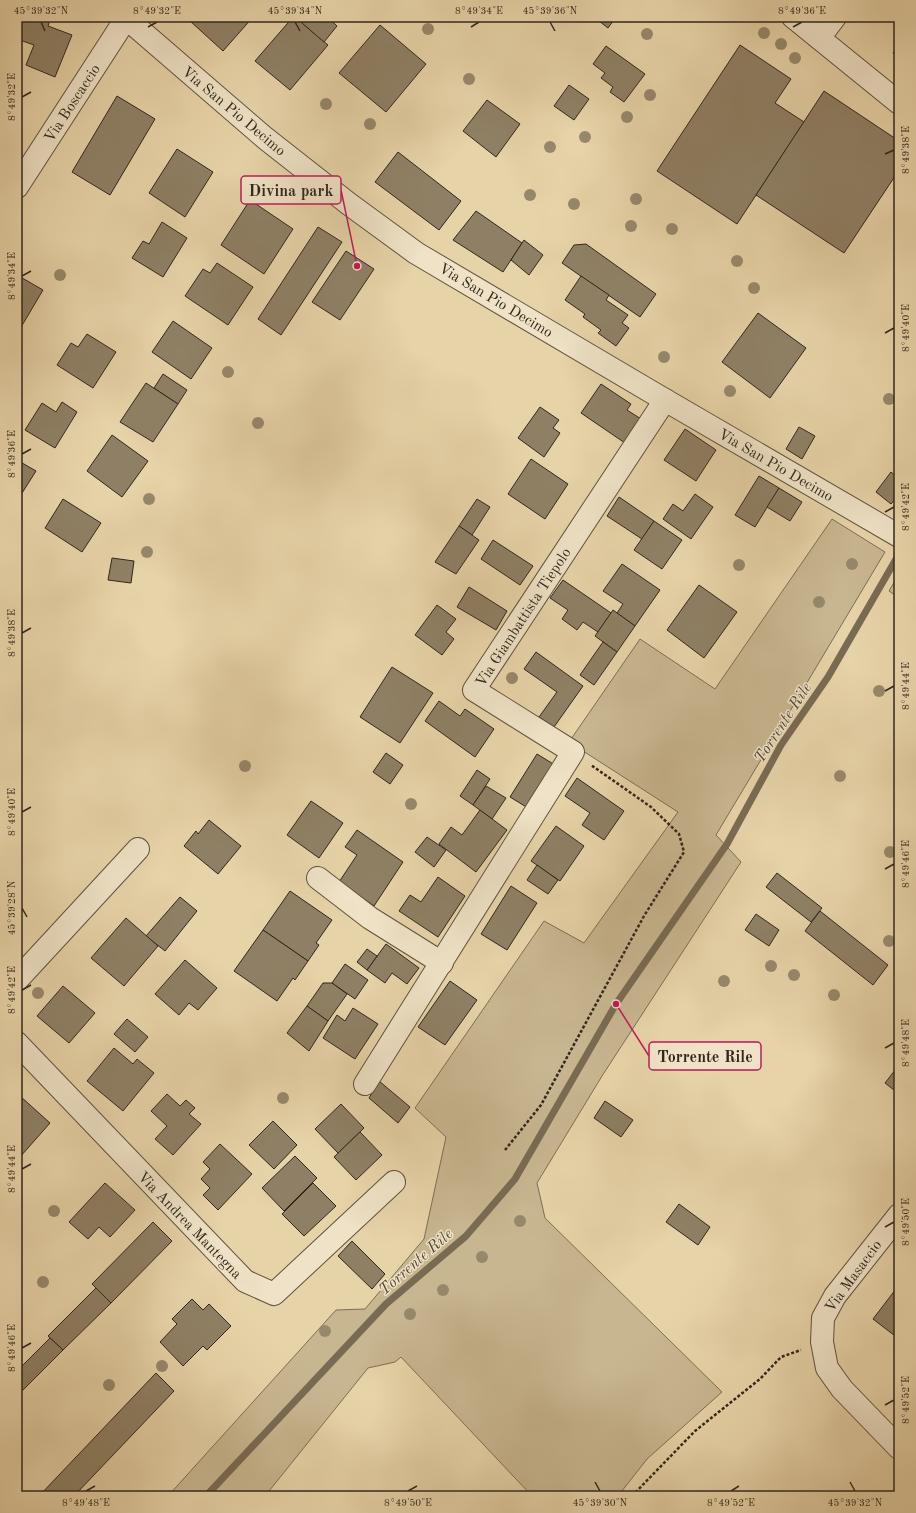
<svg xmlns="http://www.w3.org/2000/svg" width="916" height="1513" font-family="'Old Standard TT',serif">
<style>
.green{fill:#c8b690;stroke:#7c6e56}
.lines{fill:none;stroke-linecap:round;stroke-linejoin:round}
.stream{stroke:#796b53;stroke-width:7}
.building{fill:#8f8065;stroke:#30271c}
.minor-casing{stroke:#5e523f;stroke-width:24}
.path{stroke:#30271c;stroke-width:2.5;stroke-dasharray:3 2;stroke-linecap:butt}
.minor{stroke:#efe2c6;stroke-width:22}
.tree{fill:#97886b}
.ticks{fill:none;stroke:#30271c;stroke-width:1.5}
.labels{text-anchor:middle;stroke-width:3;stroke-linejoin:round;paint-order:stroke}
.street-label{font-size:15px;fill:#30271c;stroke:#efe2c6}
.water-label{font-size:16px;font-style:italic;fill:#544938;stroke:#efe2c6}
.leader{fill:none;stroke:#c2185b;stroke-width:1.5}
.callout-dot{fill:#c2185b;stroke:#efe2c6;stroke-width:1.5}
.callout{fill:#efe2c6;stroke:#c2185b;stroke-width:1.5}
.callout-label{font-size:16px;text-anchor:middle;font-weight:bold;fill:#30271c}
.neatline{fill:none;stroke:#30271c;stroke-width:1.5}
.ticks-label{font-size:10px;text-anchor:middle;fill:#30271c}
</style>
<rect width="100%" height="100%" fill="#e7d3a8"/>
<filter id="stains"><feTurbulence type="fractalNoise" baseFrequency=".005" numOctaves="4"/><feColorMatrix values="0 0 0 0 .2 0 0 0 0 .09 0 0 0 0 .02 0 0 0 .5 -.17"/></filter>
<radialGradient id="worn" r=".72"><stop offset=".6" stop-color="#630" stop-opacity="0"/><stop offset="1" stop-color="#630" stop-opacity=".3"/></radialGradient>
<g class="green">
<polygon points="832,519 885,552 716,835 741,862 602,1076 537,1183 545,1218 722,1392 647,1459 618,1496 532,1496 401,1357 395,1362 368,1368 265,1496 168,1496 336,1310 365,1309 424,1239 446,1137 415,1108 544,921 584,943 678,812 569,742 640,639 715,689"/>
<polygon points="899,574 899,598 889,591"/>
</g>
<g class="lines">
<polyline class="stream" points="206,1496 386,1304 466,1236 515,1179 616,1004 727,844 781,745 828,677 899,554"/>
</g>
<g class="building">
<polygon points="17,17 51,17 48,26 72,35 55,77 26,65 34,45 17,39"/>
<polygon points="194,17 253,17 223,51 190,21"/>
<polygon points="293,17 295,17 328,45 290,90 255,61"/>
<polygon points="307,17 327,17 337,26 324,42 302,23"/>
<polygon points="594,17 616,17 608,28"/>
<polygon points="380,25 426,64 386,112 339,73"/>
<polygon points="740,45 791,79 775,103 804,122 737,224 657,171"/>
<polygon points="899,45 899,58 893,53"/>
<polygon points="606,46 645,74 624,102 610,92 613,87 601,78 605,73 593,64"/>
<polygon points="569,85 589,99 574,120 554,106"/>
<polygon points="824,91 899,141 899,170 844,253 756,195"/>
<polygon points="117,96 155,119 110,195 72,172"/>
<polygon points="487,100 520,124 496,157 463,131"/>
<polygon points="177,149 213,172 185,217 149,193"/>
<polygon points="398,152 461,201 439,230 375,182"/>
<polygon points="250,200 293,229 264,274 221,245"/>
<polygon points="476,211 522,243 503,272 453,240"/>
<polygon points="162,222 187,238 163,277 132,258 143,241 149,244"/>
<polygon points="318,227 342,242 281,335 258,319"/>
<polygon points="524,240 543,255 529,275 511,260"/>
<polygon points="586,244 656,294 640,317 562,263 574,245"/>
<polygon points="346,251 374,269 340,320 312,302"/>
<polygon points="217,263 253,287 228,325 185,296 203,269 210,273"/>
<polygon points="17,275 43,290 17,334"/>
<polygon points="581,276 609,295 606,300 628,315 622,323 629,328 616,346 598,333 601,330 583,317 585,314 565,300"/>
<polygon points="758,313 806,348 770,398 722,362"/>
<polygon points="173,321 212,348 191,379 152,352"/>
<polygon points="87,334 116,352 93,388 57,365 71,343 78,347"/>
<polygon points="163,374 187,390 178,404 154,388"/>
<polygon points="146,383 178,404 153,442 120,422"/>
<polygon points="601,384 631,404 627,410 641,419 625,443 581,413"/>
<polygon points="62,402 77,412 55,448 25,430 42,403 56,412"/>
<polygon points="540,407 559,420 553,428 560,433 544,457 518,438"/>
<polygon points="799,427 815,436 802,459 786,449"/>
<polygon points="685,429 716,450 696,481 664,460"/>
<polygon points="112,435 148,461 122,497 87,471"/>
<polygon points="531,459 568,484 545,519 508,494"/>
<polygon points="17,460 36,471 17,501"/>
<polygon points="891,472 899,479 899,495 891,504 876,492"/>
<polygon points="759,476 779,488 755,527 735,515"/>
<polygon points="779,488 802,502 790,521 767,507"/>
<polygon points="695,494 713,507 691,539 663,519 673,504 683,511"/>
<polygon points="619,497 654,521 642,539 607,516"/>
<polygon points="63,499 101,523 82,552 45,528"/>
<polygon points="477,499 490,507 472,535 459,526"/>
<polygon points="654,521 682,540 662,569 634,550"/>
<polygon points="459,526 479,540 456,574 435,562"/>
<polygon points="493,540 533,566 520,585 481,559"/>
<polygon points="112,558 134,561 131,583 108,580"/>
<polygon points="622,564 660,590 635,626 617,613 623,604 603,591"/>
<polygon points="563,580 611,613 598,632 583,622 577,630 562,619 568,610 550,598"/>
<polygon points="699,585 737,612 704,658 667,630"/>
<polygon points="469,587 507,611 496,630 457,607"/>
<polygon points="437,605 456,619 446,632 454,639 442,655 415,635"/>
<polygon points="613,610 635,626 617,652 595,636"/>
<polygon points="603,642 617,652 594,685 580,675"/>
<polygon points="536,652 583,686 554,727 539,717 557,692 524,669"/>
<polygon points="392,667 433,693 400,743 360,717"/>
<polygon points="439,701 460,716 465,709 494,729 475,757 425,721"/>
<polygon points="386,753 403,765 390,784 373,772"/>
<polygon points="537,754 555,765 528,808 510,797"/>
<polygon points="477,770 490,779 473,805 460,796"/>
<polygon points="577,778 624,811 604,840 582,825 590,813 565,796"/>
<polygon points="486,786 506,798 492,819 473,805"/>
<polygon points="311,801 343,823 319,858 287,835"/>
<polygon points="480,810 507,830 476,872 439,844 451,827 462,835"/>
<polygon points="209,820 241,846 218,874 184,846 196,831 198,834"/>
<polygon points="556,826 584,846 560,881 531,861"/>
<polygon points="357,830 403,862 374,906 339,882 357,855 345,847"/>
<polygon points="427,837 446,850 434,867 415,852"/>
<polygon points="537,865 558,880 548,894 527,880"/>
<polygon points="777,873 822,908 811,922 766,887"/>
<polygon points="438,877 465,896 438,937 399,911 410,895 421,902"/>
<polygon points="511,886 537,903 507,950 481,934"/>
<polygon points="290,891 332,920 316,943 319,945 308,961 263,930"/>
<polygon points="180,897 197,911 165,951 146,936"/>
<polygon points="820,911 888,965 873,985 805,931"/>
<polygon points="756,914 779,930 769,946 745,930"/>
<polygon points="126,918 158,946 124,986 91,958"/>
<polygon points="263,930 308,961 295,980 293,978 277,1001 234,971"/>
<polygon points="386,944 419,968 407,984 392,973 385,983 367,970"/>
<polygon points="367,949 377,956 367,970 357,962"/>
<polygon points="185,960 217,988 198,1010 189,1003 179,1015 155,994"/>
<polygon points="345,964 368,980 355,999 332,983"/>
<polygon points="450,981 477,1000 445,1045 418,1027"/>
<polygon points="323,983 332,983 347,994 328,1021 307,1006"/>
<polygon points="63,986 95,1013 69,1043 37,1016"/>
<polygon points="307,1006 328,1021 309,1051 287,1033"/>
<polygon points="353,1008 378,1024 355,1059 323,1038 337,1015 345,1021"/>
<polygon points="127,1019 148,1037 135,1052 114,1034"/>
<polygon points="114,1048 133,1064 137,1059 154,1073 123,1111 87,1081"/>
<polygon points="899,1065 899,1094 885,1083"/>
<polygon points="379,1081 410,1107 398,1123 369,1098"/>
<polygon points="167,1094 180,1106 186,1100 195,1108 189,1114 201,1124 173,1155 155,1139 167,1126 151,1111"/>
<polygon points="20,1096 50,1123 20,1157 17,1154 17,1100"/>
<polygon points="605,1101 633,1120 621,1137 594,1118"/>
<polygon points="341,1104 364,1128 338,1153 315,1129"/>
<polygon points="273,1121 297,1145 274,1169 249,1145"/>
<polygon points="360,1132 382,1155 356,1180 334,1157"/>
<polygon points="220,1144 252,1174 218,1210 203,1195 210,1188 201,1179 210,1169 203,1162"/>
<polygon points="295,1156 317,1178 284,1211 262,1188"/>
<polygon points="105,1183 135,1210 110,1237 99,1227 88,1239 69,1222"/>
<polygon points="313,1183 336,1206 304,1236 282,1214"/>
<polygon points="679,1204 710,1227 698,1245 666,1222"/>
<polygon points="153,1222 172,1241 111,1303 92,1284"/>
<polygon points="352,1241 385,1274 372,1289 338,1256"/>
<polygon points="899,1285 899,1339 873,1319"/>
<polygon points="96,1288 111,1303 63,1350 48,1336"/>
<polygon points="192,1299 203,1310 209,1304 231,1326 207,1350 203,1346 183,1366 160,1342 177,1324 172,1319"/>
<polygon points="50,1338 63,1350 17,1396 17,1371"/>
<polygon points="156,1373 174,1391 74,1496 39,1496"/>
</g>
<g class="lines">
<g class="minor-casing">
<g id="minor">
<polyline points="123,17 126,18 265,138 349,204 416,253 665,400 899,536"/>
<polyline points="793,17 899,103"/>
<polyline points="819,38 835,17"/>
<polyline points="17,187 127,17"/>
<polyline points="318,878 370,918 442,963"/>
<polyline points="17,980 138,849"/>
<polyline points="17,1043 245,1281 274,1294 394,1182"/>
<polyline points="365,1084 573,752 474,690 665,400"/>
<polyline points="899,1215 835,1296 823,1318 822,1342 827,1368 842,1389 899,1448"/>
</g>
</g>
<g class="path">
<polyline points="505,1150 541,1105 644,916 684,852 679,834 651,807 591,765"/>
<polyline points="632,1496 695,1431 760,1379 781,1357 801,1350"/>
</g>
<use href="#minor" class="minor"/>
</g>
<g class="tree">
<circle cx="428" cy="29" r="6"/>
<circle cx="764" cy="33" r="6"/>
<circle cx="647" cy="34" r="6"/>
<circle cx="781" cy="44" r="6"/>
<circle cx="795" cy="58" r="6"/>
<circle cx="469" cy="79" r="6"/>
<circle cx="650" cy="95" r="6"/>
<circle cx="326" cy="104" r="6"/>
<circle cx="627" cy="117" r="6"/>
<circle cx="370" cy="124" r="6"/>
<circle cx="585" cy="137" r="6"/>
<circle cx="550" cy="147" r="6"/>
<circle cx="530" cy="195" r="6"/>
<circle cx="636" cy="199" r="6"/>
<circle cx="574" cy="204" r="6"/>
<circle cx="631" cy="226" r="6"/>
<circle cx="672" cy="229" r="6"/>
<circle cx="737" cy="261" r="6"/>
<circle cx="60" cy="275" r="6"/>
<circle cx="754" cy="288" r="6"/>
<circle cx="664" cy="357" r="6"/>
<circle cx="228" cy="372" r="6"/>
<circle cx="730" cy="391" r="6"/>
<circle cx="889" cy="399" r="6"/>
<circle cx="258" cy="423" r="6"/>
<circle cx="149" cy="499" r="6"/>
<circle cx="147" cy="552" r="6"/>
<circle cx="852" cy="564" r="6"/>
<circle cx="739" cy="565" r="6"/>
<circle cx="819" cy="602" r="6"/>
<circle cx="512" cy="678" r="6"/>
<circle cx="879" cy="691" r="6"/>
<circle cx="245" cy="766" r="6"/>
<circle cx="840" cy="776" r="6"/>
<circle cx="411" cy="804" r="6"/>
<circle cx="890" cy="852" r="6"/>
<circle cx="889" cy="941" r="6"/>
<circle cx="771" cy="966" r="6"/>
<circle cx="794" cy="975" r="6"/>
<circle cx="724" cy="981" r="6"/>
<circle cx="38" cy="993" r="6"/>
<circle cx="834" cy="995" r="6"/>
<circle cx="283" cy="1098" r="6"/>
<circle cx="54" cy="1211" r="6"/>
<circle cx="520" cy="1221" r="6"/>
<circle cx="482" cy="1257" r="6"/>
<circle cx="43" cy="1282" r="6"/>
<circle cx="443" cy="1290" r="6"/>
<circle cx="410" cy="1314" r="6"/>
<circle cx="325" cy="1331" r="6"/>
<circle cx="162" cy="1366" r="6"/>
<circle cx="109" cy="1385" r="6"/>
</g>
<path class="ticks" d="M 41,22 L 45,31M 295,22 L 300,31M 550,22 L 555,31M 148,27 L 157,22M 471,27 L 479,22M 793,27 L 802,22M 22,97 L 31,92M 885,154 L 894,150M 22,276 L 31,271M 885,333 L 894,328M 22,454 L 31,449M 885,512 L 894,507M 22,633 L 31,628M 885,691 L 894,686M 22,812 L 31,807M 885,869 L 894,864M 22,908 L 27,917M 22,990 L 31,985M 885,1048 L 894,1043M 22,1169 L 31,1164M 885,1227 L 894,1222M 22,1348 L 31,1343M 885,1405 L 894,1400M 595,1482 L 600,1491M 850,1482 L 855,1491M 86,1491 L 95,1486M 408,1491 L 417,1486M 731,1491 L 739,1486"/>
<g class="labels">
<g class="street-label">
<text transform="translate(72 103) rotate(-57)" y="5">Via Boscaccio</text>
<text transform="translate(234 111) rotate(40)" y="5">Via San Pio Decimo</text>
<text transform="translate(496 300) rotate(31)" y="5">Via San Pio Decimo</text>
<text transform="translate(776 465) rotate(30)" y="5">Via San Pio Decimo</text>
<text transform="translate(523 617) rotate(-57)" y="5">Via Giambattista Tiepolo</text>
<text transform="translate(190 1225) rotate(46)" y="5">Via Andrea Mantegna</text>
<text transform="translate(853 1276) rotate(-54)" y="5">Via Masaccio</text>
</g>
<g class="water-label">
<text transform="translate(782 722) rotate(-57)" y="6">Torrente Rile</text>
<text transform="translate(415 1261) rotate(-41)" y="6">Torrente Rile</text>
</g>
</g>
<path class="leader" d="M357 266L341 190M616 1004L649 1056"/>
<g class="callout-dot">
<circle cx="357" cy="266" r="4"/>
<circle cx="616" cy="1004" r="4"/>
</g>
<g class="callout">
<rect x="241" y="176" width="100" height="28" rx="4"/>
<rect x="649" y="1042" width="112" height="28" rx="4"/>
</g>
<g class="callout-label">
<text x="291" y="196">Divina park</text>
<text x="705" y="1062">Torrente Rile</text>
</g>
<rect width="916" height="1513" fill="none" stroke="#e7d3a8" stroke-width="44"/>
<rect x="22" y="22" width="872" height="1469" class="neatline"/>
<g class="ticks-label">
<text x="41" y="14">45°39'32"N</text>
<text x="157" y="14">8°49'32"E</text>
<text x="295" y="14">45°39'34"N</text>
<text x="479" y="14">8°49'34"E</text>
<text x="550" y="14">45°39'36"N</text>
<text x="802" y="14">8°49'36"E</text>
<text transform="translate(11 97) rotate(-90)" y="4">8°49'32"E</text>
<text transform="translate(905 150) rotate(-90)" y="4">8°49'38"E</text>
<text transform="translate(11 276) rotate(-90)" y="4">8°49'34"E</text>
<text transform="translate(905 328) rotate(-90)" y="4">8°49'40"E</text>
<text transform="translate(11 454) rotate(-90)" y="4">8°49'36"E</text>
<text transform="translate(905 507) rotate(-90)" y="4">8°49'42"E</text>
<text transform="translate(11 633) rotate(-90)" y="4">8°49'38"E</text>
<text transform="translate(905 686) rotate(-90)" y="4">8°49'44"E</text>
<text transform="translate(11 812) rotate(-90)" y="4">8°49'40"E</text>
<text transform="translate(905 864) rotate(-90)" y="4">8°49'46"E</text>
<text transform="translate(11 908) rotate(-90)" y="4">45°39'28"N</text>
<text transform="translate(11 990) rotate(-90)" y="4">8°49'42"E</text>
<text transform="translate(905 1043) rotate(-90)" y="4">8°49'48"E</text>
<text transform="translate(11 1169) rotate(-90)" y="4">8°49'44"E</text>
<text transform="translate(905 1222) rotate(-90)" y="4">8°49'50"E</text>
<text transform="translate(11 1348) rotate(-90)" y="4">8°49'46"E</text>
<text transform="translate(905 1400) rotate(-90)" y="4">8°49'52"E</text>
<text x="86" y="1506">8°49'48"E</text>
<text x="408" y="1506">8°49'50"E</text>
<text x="600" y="1506">45°39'30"N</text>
<text x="731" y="1506">8°49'52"E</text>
<text x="855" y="1506">45°39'32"N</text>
</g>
<rect width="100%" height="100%" filter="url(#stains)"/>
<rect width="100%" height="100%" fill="url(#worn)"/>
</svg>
